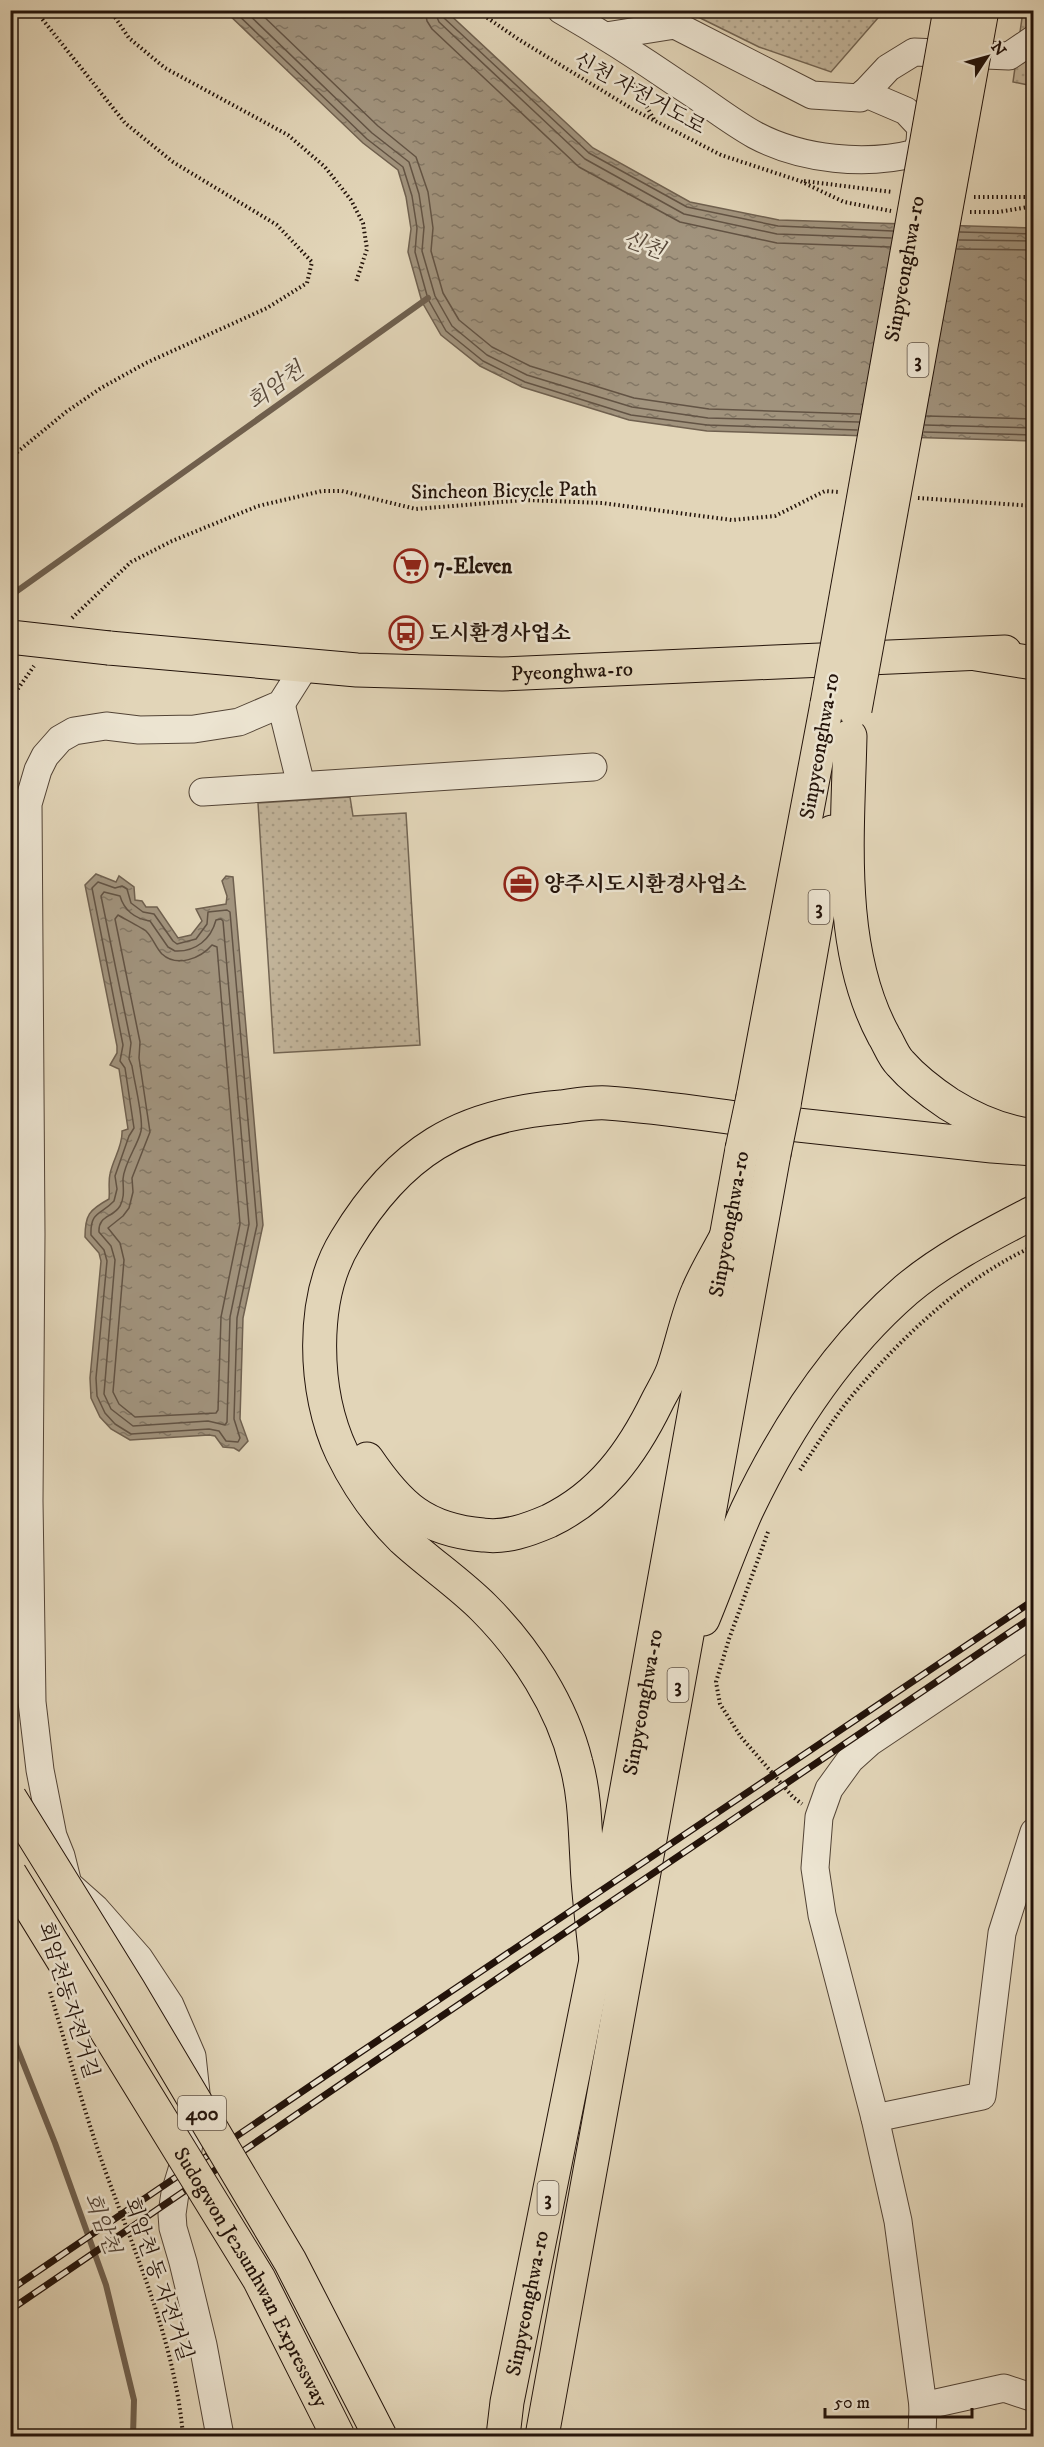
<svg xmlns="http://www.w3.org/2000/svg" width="1044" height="2447" font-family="'IM FELL DW Pica','Noto Serif KR',serif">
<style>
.grass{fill:url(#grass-dots);stroke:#726452;stroke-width:1.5}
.water{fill:url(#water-ripples);stroke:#6f604f;stroke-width:1.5}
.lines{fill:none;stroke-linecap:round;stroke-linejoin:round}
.shore{stroke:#625344;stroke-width:1.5}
.stream{stroke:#6f604f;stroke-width:6}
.minor-casing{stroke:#534436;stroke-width:29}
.major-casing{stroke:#23130a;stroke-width:35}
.highway-casing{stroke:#23130a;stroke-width:35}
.path{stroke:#23130a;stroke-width:4;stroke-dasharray:1.5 3;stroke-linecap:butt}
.minor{stroke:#ece4d1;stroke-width:27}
.major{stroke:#e2d5b8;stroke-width:33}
.highway{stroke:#e2d5b8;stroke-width:33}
.rail-casing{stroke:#23130a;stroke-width:7}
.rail{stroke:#ece4d1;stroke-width:4.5;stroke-dasharray:14;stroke-linecap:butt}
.major-bridge-casing{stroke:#23130a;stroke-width:35;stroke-linecap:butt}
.highway-bridge-casing{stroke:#23130a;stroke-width:35;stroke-linecap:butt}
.major-bridge{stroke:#e2d5b8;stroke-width:33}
.highway-bridge{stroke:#e2d5b8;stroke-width:33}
.labels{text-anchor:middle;stroke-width:5;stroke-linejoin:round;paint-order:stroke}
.shield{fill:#ece4d1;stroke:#5f5246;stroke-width:1.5}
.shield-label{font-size:20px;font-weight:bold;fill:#23130a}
.street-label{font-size:21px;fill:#23130a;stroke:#ece4d1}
.poi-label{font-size:21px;font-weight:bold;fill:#23130a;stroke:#ece4d1;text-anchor:start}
.water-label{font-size:22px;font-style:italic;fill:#554638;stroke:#ece4d1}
</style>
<defs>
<pattern id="grass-dots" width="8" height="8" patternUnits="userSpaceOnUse" patternTransform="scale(1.5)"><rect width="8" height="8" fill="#c2b49a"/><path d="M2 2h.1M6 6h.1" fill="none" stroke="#a69a83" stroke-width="1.8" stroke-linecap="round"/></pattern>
<pattern id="water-ripples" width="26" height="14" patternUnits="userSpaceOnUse" patternTransform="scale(1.5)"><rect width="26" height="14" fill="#a1937d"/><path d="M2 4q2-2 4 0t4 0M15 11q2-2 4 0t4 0" fill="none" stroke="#837765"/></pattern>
</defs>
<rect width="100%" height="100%" fill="#e2d5b8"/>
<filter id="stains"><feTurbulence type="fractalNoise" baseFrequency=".00333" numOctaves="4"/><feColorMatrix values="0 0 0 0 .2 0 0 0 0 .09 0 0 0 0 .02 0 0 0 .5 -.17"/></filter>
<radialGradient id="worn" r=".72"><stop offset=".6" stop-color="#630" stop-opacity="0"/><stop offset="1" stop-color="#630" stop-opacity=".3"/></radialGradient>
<g class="grass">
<polygon points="686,11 884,11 831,72 759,47"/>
<polygon points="1023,11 1033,11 1033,86 1013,82"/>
<polygon points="350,797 353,816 406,813 420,1045 274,1053 258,803"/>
</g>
<g class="water">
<polygon points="225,11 446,11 593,148 690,202 779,220 1033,228 1033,441 707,431 629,420 522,387 480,366 441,335 422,302 408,252 411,229 406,197 398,170 363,143"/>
<path d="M 96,874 L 116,882 L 119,876 L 134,887 L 135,900 L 142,901 L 146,907 L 157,907 L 178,938 L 191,935 L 202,921 L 196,909 L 226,904 L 227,896 L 222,881 L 226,876 L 233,877 L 263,1225 L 243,1318 L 240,1419 L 248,1441 L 239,1451 L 234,1448 L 223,1447 L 215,1436 L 209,1435 L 130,1440 L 111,1429 L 100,1417 L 91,1398 L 90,1378 L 101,1261 L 99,1253 L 85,1237 C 85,1215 89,1210 109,1199 C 110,1191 108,1182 110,1174 C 113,1159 123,1146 122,1131 L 128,1129 L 119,1069 L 110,1065 L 117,1053 L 117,1046 L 85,885 Z"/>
</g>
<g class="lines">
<g class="shore">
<polyline points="233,10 367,139 403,167 412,196 417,228 415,252 428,299 446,331 483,361 525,382 631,415 707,425 857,430"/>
<polyline points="244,10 372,133 409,162 419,194 424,227 422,251 435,296 452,326 487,355 527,375 632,407 708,418 859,422"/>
<polyline points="257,10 378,126 416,157 428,192 433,228 431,251 443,293 459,320 492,347 530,366 634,398 709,409 860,414"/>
<polyline points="425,10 427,21 432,29 579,167 680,222 777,243 890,247"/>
<polyline points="434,10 439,22 585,159 684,214 777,234 891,238"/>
<polyline points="442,10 444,18 589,153 687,207 778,226 893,231"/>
<polyline points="960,232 1034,234"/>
<polyline points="959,240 1034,241"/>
<polyline points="957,249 1034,250"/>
<polyline points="927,416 1034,419"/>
<polyline points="925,425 1034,428"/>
<polyline points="924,432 1034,435"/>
<path d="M 98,882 L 115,888 L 122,886 L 127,889 L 131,903 L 143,912 L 154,914 L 173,941 L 177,944 L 196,939 L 207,924 L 208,912 L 227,910 L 230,912 L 257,1225 L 237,1318 L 234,1419 L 240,1438 L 238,1442 L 226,1441 L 219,1431 L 209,1429 L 131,1434 L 115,1424 L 105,1413 L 97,1396 L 96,1378 L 107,1261 L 104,1250 L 91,1235 C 90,1211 101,1215 114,1201 L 117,1189 L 115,1176 L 129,1136 L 134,1128 L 125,1068 L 120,1061 L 123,1045 L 92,888 Z"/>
<path d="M 104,892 L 120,896 C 124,910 135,919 150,921 L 168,947 L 175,951 C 196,952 211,939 216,920 L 221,919 L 223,921 L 249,1224 L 230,1317 L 227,1422 L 225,1425 L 208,1421 L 133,1426 L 111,1409 L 104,1394 L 115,1260 L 111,1246 L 99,1232 C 98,1215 113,1218 120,1206 C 125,1197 123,1188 123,1179 C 124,1163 138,1145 141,1131 C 144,1119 134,1081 132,1066 L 129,1059 L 131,1043 L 101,896 Z"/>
<path d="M 118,915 C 123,918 144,929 146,931 C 153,938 156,948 162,954 C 177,968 201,958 212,945 L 217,947 L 240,1224 L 221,1317 L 218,1410 L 216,1413 L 135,1417 L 119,1404 L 113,1392 L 124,1260 L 120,1243 L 108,1228 L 123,1216 L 129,1208 L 133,1192 L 132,1178 L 150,1132 L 139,1058 L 140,1042 L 115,919 Z"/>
</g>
<g class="stream">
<polyline points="10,596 428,298"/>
<polyline points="10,2030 55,2143 106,2285 134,2400 133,2436"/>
</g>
<g class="minor-casing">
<g id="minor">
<path d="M 561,10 C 601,33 640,58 678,84 C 704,100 728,120 755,135 C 802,160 866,166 916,153 L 920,142 L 921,127 L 906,111 L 864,93"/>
<polyline points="606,36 675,25 812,95 860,98 888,68 914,52 1009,56 1034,39"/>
<polyline points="281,704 301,785"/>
<polyline points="203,792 593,767"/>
<polyline points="875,2118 982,2096 1002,1933 1034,1832"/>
<polyline points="923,2406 1004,2388 1034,2398"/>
<polyline points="220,2436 203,2345 183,2262 173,2228 172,2214 175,2193 188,2150 196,2093 192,2056 170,2005 139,1958 95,1908 68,1884 61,1856 53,1836 40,1770 32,1702 29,1501 31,1234 28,804 38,770 45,756 60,739 74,731 106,726 139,730 194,729 239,722 281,704 305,666"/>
<polyline points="922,2436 923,2406 898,2221 875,2118 822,1915 815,1868 819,1817 829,1789 850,1760 870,1742 1034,1632"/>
</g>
</g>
<g class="major-casing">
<g id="major">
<path id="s1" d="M 109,648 L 357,670 L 502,674 L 1005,652"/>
</g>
</g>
<g class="highway-casing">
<g id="highway">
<polyline points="976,654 1034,663"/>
<path d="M 850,736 C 848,832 836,948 884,1036 C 889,1044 893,1056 900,1063 C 914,1079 931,1092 949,1104 C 973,1119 1000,1131 1029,1135"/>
<polyline points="753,1097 827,704"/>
<polyline points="784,1105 832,832"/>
<path d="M 367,1459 C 399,1506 424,1530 483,1535 C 506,1538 528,1530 549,1521 C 601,1496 632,1453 657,1402 C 662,1392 669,1381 673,1370 C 682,1344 687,1316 698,1291 C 705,1274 716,1256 725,1239"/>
<path d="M 703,1619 C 718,1583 731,1545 747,1510 C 786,1428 837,1350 906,1290 C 944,1258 990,1235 1034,1212"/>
<path d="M 596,1960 C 593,1927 588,1894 587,1861 C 585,1829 585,1795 576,1763 C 562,1706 526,1650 484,1608 C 459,1583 429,1563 403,1539 C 378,1514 357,1484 342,1453 C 313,1392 310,1298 346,1240 C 399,1152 460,1115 561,1107 C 576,1105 592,1102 607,1103 C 652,1106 698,1113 743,1119 C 826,1128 909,1137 992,1146 L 1034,1149"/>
<path id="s2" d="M 503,2436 L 507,2402 L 596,1960 L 742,1149"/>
<polyline points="542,2436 774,1154"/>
</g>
</g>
<g class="path">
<polyline points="110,10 129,38 165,68 288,135 325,167 351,200 363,223 367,249 356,282"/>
<polyline points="476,10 518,39 634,110 721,155 800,181 844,202 891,211"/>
<polyline points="633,83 655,121"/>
<polyline points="804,181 892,192"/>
<polyline points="974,197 1034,197"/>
<polyline points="970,212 998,212 1034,206"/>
<polyline points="10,458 66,412 101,388 146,363 267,308 307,283 312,262 277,225 173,162 125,123 35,10"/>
<polyline points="918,498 1034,506"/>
<polyline points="72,618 131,562 172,541 258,506 322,491 342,491 416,509 525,500 602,503 732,520 775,516 825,491 838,492"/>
<polyline points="10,700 34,666"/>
<path d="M 800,1470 C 818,1444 835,1415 856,1391 C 905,1334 965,1277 1034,1246"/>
<polyline points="768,1532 729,1639 716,1682 720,1704 741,1737 793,1797 802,1804"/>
<path d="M 50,1992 C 68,2051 84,2112 105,2170 C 137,2259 175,2342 183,2436"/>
</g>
<use href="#minor" class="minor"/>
<use href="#major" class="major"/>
<use href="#highway" class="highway"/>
<g class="rail-casing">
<g id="rail">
<polyline points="10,2290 325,2076 1034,1600"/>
<polyline points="10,2310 350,2078 1034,1616"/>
</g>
</g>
<use href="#rail" class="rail"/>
<g class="major-bridge-casing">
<polyline id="major-bridge" points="10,637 109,648"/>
</g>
<g class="highway-bridge-casing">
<g id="highway-bridge">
<path id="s3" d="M 827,704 L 950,10"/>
<polyline points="855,710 982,10"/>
<polyline points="742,1149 753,1097"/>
<polyline points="774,1154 784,1105"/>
<polyline points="10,1798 129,1990 290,2261 380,2436"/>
<path id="s4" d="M 10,1874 L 259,2279 L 338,2436"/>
</g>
</g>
<use href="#major-bridge" class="major-bridge"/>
<use href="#highway-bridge" class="highway-bridge"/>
</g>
<defs>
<g id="supermarket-ring" transform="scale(1.725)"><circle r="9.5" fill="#ece4d1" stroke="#8f2418" stroke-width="1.5"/><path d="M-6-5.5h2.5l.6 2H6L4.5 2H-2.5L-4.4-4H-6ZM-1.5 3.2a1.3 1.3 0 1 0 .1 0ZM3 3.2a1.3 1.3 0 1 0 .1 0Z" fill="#8f2418"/></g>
<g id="bus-ring" transform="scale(1.725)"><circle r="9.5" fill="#ece4d1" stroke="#8f2418" stroke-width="1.5"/><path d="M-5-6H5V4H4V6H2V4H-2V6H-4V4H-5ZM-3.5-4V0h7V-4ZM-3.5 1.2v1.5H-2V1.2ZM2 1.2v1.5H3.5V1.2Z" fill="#8f2418"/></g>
<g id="office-ring" transform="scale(1.725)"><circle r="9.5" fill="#ece4d1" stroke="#8f2418" stroke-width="1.5"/><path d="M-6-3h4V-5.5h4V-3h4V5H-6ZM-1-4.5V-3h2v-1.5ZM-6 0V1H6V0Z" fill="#8f2418"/></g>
</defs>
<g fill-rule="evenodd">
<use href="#supermarket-ring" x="411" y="566"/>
<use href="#bus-ring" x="406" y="633"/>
<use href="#office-ring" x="521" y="884"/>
</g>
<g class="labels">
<g class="shield">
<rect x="907.5" y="343" width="21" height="34" rx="4.5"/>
<rect x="808.5" y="890" width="21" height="34" rx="4.5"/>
<rect x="667.5" y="1668" width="21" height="34" rx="4.5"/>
<rect x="178" y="2096" width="48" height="34" rx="4.5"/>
<rect x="537.5" y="2181" width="21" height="34" rx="4.5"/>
</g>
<g class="shield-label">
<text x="918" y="367">3</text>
<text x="819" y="914">3</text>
<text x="678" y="1692">3</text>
<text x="202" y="2120">400</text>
<text x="548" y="2205">3</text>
</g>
<g class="street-label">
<text transform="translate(640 93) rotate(29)" y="7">신천 자전거도로</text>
<text dy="7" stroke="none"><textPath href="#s3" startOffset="442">Sinpyeonghwa-ro</textPath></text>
<text transform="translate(504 490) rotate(-1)" y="7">Sincheon Bicycle Path</text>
<text dy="7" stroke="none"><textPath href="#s1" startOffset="464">Pyeonghwa-ro</textPath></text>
<text transform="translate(819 746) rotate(-80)" y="7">Sinpyeonghwa-ro</text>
<text dy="7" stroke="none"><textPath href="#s2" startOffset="1233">Sinpyeonghwa-ro</textPath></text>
<text dy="7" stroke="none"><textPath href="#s2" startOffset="747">Sinpyeonghwa-ro</textPath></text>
<text transform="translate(69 2000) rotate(73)" y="7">회암천동자전거길</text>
<text dy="7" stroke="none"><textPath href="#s4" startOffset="470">Sudogwon Je2sunhwan Expressway</textPath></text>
<text transform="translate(159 2279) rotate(71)" y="7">회암천 동 자전거길</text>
<text dy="7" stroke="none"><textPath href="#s2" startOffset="135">Sinpyeonghwa-ro</textPath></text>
</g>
<g class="poi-label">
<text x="434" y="573">7-Eleven</text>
<text x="429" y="640">도시환경사업소</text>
<text x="544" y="891">양주시도시환경사업소</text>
</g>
<g class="water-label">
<text transform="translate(644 244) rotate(20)" y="8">신천</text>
<text transform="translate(275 385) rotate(-36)" y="8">회암천</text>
<text transform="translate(103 2223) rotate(69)" y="8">회암천</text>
</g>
</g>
<rect width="1044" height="2447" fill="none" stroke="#e2d5b8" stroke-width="36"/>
<rect x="12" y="12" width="1020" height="2423" fill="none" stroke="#23130a" stroke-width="3"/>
<rect x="18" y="18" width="1008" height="2411" fill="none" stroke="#23130a" stroke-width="1.5"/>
<g transform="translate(987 57) rotate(54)" stroke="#ece4d1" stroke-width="4.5" paint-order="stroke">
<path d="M0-4.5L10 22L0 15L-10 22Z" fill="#23130a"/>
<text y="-9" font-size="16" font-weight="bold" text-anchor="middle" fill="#23130a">N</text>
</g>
<path d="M825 2408v9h147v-9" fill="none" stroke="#23130a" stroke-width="3"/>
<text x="834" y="2408" font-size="18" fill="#23130a" stroke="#ece4d1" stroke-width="4.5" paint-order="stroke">50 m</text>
<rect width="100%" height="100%" filter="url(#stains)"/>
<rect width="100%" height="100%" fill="url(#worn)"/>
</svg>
